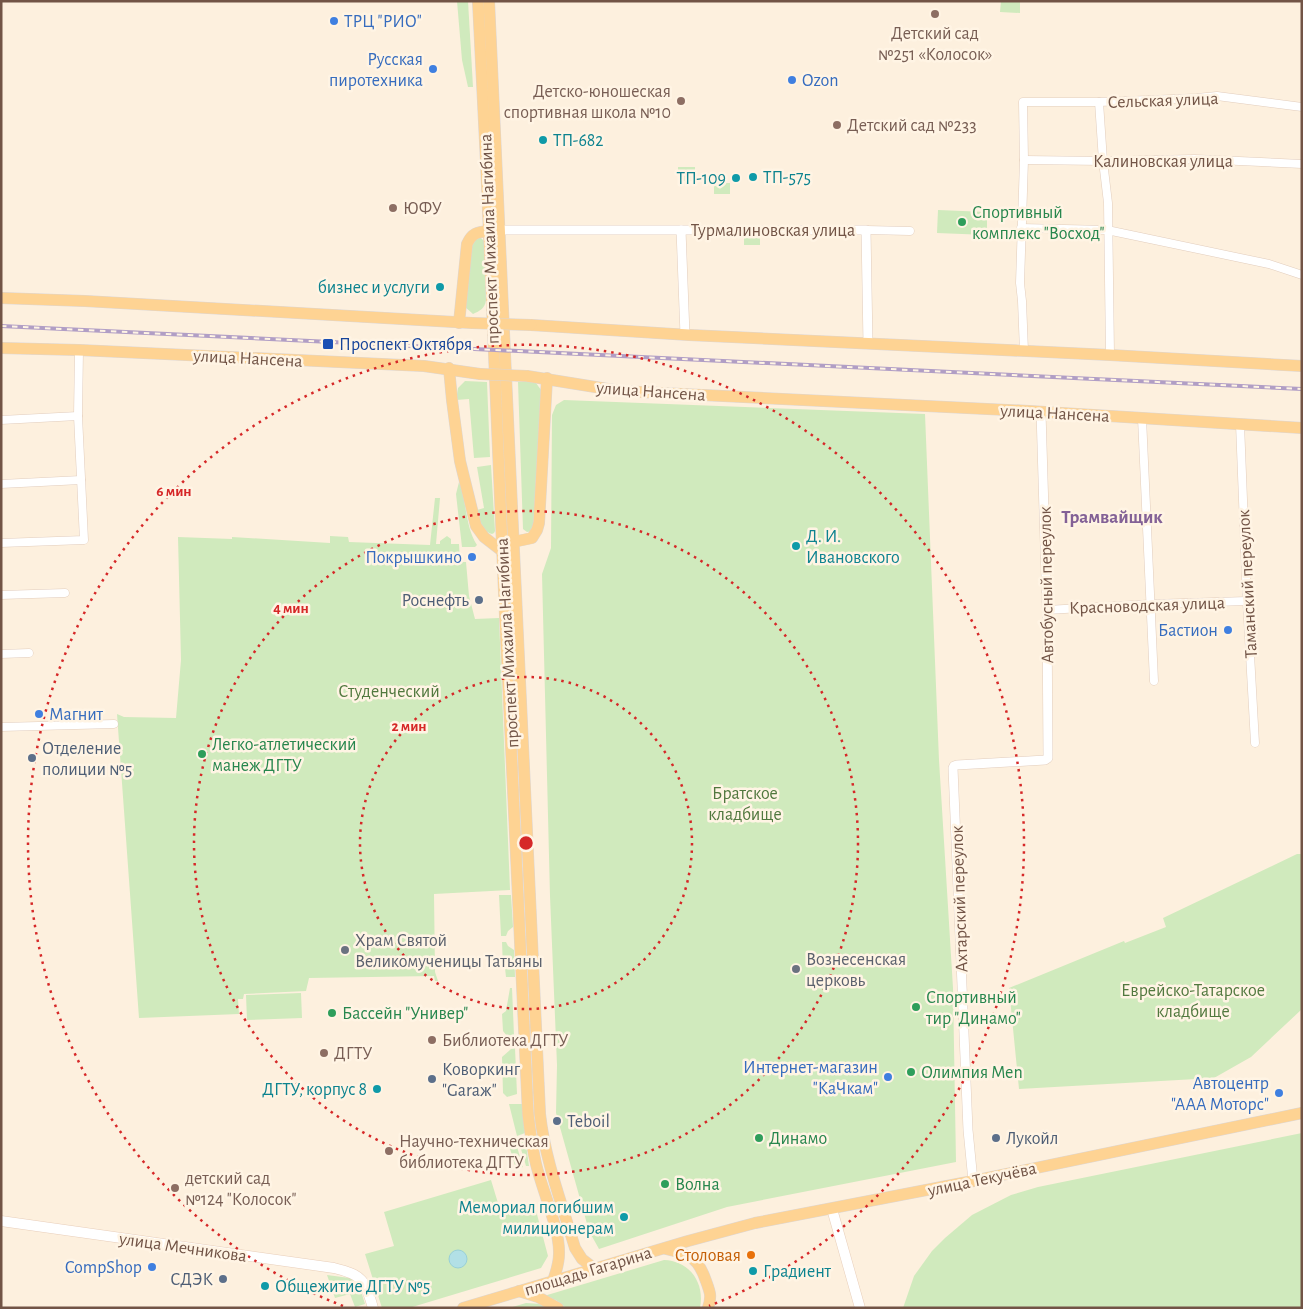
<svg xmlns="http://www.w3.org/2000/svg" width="1303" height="1309" font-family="'Alegreya Sans',sans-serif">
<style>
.green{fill:#d0eabd}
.water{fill:#b2e0e6;stroke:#98d0d8}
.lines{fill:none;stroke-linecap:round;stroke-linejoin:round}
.minor-casing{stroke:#e2cdbd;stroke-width:9}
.tertiary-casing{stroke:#e2cdbd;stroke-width:10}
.secondary-casing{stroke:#e8ceba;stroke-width:11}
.primary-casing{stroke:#ddd6d3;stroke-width:12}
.minor{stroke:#fff;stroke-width:8}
.tertiary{stroke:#fff;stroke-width:9}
.secondary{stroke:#fff;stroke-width:10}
.primary{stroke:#fed393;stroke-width:11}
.rail-casing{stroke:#b19ec5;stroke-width:4}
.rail{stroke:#fff4e4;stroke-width:2;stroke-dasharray:5.5;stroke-linecap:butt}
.primary-bridge-casing{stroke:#ddd6d3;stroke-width:12;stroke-linecap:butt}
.primary-bridge{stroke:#fed393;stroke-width:11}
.ring{fill:none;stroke:#d62828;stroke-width:2.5;stroke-dasharray:2.5 5}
.education-dot{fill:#8d6e63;stroke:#fff4e4;stroke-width:2}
.shop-dot{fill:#3f7fe0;stroke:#fff4e4;stroke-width:2}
.culture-dot{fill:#0f9aa8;stroke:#fff4e4;stroke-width:2}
.leisure-dot{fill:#2e9e5b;stroke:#fff4e4;stroke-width:2}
.transit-dot{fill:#1a4fb4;stroke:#fff4e4;stroke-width:2}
.service-dot{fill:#5c6f8a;stroke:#fff4e4;stroke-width:2}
.worship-dot{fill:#6b7280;stroke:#fff4e4;stroke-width:2}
.food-dot{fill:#e8710a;stroke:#fff4e4;stroke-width:2}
.labels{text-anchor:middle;stroke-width:5;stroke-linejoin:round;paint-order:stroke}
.shop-label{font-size:18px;fill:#366cbe;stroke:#fff4e4;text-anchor:end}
.education-label{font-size:18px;fill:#785e54;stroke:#fff4e4;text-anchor:start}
.street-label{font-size:18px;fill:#725446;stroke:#fff4e4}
.culture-label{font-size:18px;fill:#0d838f;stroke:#fff4e4;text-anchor:start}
.leisure-label{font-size:18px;fill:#27864d;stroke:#fff4e4;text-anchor:start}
.transit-label{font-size:18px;fill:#164399;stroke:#fff4e4;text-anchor:start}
.service-label{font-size:18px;fill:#4e5e75;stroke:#fff4e4;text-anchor:start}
.park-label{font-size:18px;fill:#51783e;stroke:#fff4e4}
.worship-label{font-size:18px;fill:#5b616d;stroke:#fff4e4;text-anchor:start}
.food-label{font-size:18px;fill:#c56008;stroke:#fff4e4;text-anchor:end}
.neighbourhood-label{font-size:19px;font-weight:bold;fill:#836196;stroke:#fff4e4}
.centre{fill:#d62828;stroke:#fff4e4;stroke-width:2.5}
.ring-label{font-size:15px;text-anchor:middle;font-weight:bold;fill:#d62828;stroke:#fff4e4;stroke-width:5;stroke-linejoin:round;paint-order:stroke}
</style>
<rect width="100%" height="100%" fill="#fdf0de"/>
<g class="green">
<polygon points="457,1 468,1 473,87 468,87 462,60"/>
<polygon points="1001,1 1020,1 1020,13 1000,12"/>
<rect x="678" y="167" width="17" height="14"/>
<rect x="714" y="183" width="16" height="11"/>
<polygon points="938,210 987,212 987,235 937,233"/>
<rect x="744" y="235" width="16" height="10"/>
<path d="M 476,237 L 481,238 L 485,242 L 486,300 C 485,308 480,311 473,314 L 464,306 L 469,249 Z"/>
<polygon points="465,381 487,382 490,457 474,458 469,399 456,400 458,388"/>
<polygon points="527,381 536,383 541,390 533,531 527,532 523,529 518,382"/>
<polygon points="564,400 925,414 939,760 953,988 956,1162 727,1207 599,1249 589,1231 556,1113 557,1065 550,896 542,574 551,548 552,415 556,405"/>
<path d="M 491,465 L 495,531 L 494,533 L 492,534 C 480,530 480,521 477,510 L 484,508 L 477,467 Z"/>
<path d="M 459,482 C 467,501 465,527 477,545 L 475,547 L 462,547 L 456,494 Z"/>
<polygon points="435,498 440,498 436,544 440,544 440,541 447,536 451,539 451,544 459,544 460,562 466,562 469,596 475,619 499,618 510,890 434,894 435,972 438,981 435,981 434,976 309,978 306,991 244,994 243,999 238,999 239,1014 139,1018 117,714 124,717 176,718 181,660 178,537 232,539 232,537 330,543 330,536 348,537 349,542 430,545"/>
<polygon points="1297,854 1302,854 1302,1009 1251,1057 1214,1078 1019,1089 1009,988 1124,941 1125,943 1166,927 1163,918"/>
<polygon points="499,895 511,895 513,927 508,931 506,936 501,936"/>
<polygon points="502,942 506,942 508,946 514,950 515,977 506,977 505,968 503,968"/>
<polygon points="510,988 512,988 514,1035 507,1036 503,1031 502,1014 506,1011"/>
<polygon points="301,993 302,1018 247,1020 246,995"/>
<polygon points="515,1048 517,1094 507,1097 503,1093 502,1057 511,1049"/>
<polygon points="509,1104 522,1104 525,1133 517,1136"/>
<polygon points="1302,1133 1302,1308 903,1308 914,1276 932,1251 945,1238 972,1215 1011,1195 1038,1187"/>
<polygon points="525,1138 529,1166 526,1166 518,1139"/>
<polygon points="515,1140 523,1167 516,1169 508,1142"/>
<polygon points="491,1180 501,1213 534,1203 548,1256 541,1268 409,1308 382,1308 365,1254 394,1246 384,1212"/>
<path d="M 664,1260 C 690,1261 705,1283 700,1308 L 566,1308 L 556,1300 L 544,1296 Z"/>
<polygon points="327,1275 357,1279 365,1304 355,1307 350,1294 335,1298"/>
<polygon points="526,1303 542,1304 551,1308 509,1308"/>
</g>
<circle class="water" cx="458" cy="1259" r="9"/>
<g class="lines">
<g class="minor-casing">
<g id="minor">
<polyline points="1099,102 1103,161 1108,203 1110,355"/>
<polyline points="1024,160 1103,161 1195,159 1302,164"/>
<polyline points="1021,228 1107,230 1269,264 1302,275"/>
<polyline points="866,230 910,231"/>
<polyline points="1024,351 1022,301 1020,283 1024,160 1023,102 1099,102 1197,98 1217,96 1302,107"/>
<polyline points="1142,418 1154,681"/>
<polyline points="1,420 78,416"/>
<polyline points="1240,424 1247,601 1255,743"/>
<polyline points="1,484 81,480"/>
<polyline points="1,543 84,540 78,416 79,350"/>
<polyline points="1,595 65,593"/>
<polyline points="1047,610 1151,604 1247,601"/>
<polyline points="1,654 29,653"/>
<polyline points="1,727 114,724"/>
</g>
</g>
<g class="tertiary-casing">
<g id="tertiary">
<polyline points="501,230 866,230 868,344"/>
<polyline points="681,230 685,335"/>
<polyline points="973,1181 968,1130 953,768 954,766 957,765 1045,760 1048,758 1047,610 1041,412"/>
</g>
</g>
<g class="secondary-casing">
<g id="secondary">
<polyline points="832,1209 860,1308"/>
<path d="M 1,1221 L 334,1268 C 363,1275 365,1280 373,1308"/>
</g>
</g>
<g class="primary-casing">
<g id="primary">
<path d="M 478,1 L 486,162 L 505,616 L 528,1114 C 530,1131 532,1147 536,1164 C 542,1190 560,1229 559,1254 C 559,1264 556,1272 553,1281"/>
<path d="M 489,1 C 507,372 521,743 540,1114 C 545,1160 562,1204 575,1248 L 582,1259 L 595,1269"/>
<polyline points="1,298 85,301 472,323"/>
<path d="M 459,323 L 467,244 C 472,233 477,232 489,231"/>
<polyline points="531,325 689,335 1110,355 1302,366"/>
<polyline points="1,348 79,350 424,366 480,374"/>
<polyline points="449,368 452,400 460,461 476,526 484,537 502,551"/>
<polyline points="527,376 620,391 1029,411 1302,428"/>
<polyline points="513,542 532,538 537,530 539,523 547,378"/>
<path d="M 666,1249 C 689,1254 698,1257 706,1281 C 710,1292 712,1296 708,1308"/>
<polyline points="519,1291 538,1297 558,1308"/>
<polyline points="463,1308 688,1241 755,1223 973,1181 1302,1113"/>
</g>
</g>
<use href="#minor" class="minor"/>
<use href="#tertiary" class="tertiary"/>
<use href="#secondary" class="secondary"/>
<use href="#primary" class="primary"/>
<g class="rail-casing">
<polyline id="rail" points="1,326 1302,389"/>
</g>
<use href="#rail" class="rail"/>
<g class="primary-bridge-casing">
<g id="primary-bridge">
<polyline points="472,323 531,325"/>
<polyline points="480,374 527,376"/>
</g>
</g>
<use href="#primary-bridge" class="primary-bridge"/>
</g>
<g class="ring">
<circle cx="526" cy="843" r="166"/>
<circle cx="526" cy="843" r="332"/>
<path d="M343 1306A498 498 0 1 1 709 1306"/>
</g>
<g class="education-dot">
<circle cx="935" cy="14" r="5"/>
<circle cx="681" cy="101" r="5"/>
<circle cx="837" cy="125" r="5"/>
<circle cx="393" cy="208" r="5"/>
<circle cx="432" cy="1040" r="5"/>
<circle cx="324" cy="1053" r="5"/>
<circle cx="389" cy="1151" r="5"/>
<circle cx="175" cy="1188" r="5"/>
</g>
<g class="shop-dot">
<circle cx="334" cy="21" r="5"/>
<circle cx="433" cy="69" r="5"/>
<circle cx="792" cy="80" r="5"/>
<circle cx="472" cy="557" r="5"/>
<circle cx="1228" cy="630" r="5"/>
<circle cx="39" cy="714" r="5"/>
<circle cx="888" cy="1077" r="5"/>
<circle cx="1279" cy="1093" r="5"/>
<circle cx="152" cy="1267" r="5"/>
</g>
<g class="culture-dot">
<circle cx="543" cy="140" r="5"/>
<circle cx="753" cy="177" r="5"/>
<circle cx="736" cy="178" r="5"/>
<circle cx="440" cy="287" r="5"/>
<circle cx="796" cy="546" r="5"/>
<circle cx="377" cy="1089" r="5"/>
<circle cx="624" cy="1217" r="5"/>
<circle cx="753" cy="1271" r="5"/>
<circle cx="265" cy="1286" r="5"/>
</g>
<g class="leisure-dot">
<circle cx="962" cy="222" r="5"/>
<circle cx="202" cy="754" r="5"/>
<circle cx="916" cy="1007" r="5"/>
<circle cx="332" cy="1013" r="5"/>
<circle cx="911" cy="1072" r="5"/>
<circle cx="759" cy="1138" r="5"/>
<circle cx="665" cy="1184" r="5"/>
</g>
<rect class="transit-dot" x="322" y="338" width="12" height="12" rx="2.5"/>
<g class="service-dot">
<circle cx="479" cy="600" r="5"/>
<circle cx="32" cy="758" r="5"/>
<circle cx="432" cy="1079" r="5"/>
<circle cx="557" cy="1121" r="5"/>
<circle cx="996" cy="1138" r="5"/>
<circle cx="223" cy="1279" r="5"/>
</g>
<g class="worship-dot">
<circle cx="345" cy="950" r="5"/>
<circle cx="796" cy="969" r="5"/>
</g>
<circle class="food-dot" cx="751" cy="1255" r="5"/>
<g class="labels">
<g class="shop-label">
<text x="344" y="27" text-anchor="start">ТРЦ "РИО"</text>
<text x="423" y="65">Русская<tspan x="423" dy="21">пиротехника</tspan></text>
<text x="802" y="86" text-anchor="start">Ozon</text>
<text x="462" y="563">Покрышкино</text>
<text x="1218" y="636">Бастион</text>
<text x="49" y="720" text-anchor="start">Магнит</text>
<text x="878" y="1073">Интернет-магазин<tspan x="878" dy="21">"КаЧкам"</tspan></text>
<text x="1269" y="1089">Автоцентр<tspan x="1269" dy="21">"ААА Моторс"</tspan></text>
<text x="142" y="1273">CompShop</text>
</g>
<g class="education-label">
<text x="935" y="39" text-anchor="middle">Детский сад<tspan x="935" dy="21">№251 «Колосок»</tspan></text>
<text x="671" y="97" text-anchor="end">Детско-юношеская<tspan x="671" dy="21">спортивная школа №10</tspan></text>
<text x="847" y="131">Детский сад №233</text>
<text x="403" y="214">ЮФУ</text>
<text x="442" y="1046">Библиотека ДГТУ</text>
<text x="334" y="1059">ДГТУ</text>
<text x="399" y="1147">Научно-техническая<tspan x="399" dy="21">библиотека ДГТУ</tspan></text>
<text x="185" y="1184">детский сад<tspan x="185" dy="21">№124 "Колосок"</tspan></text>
</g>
<g class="street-label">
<text transform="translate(1163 100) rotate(-2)" y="6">Сельская улица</text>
<text x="1163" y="167">Калиновская улица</text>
<text x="773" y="236">Турмалиновская улица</text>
<text transform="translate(489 239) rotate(-92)" y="6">проспект Михаила Нагибина</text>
<text transform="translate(248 358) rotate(3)" y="6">улица Нансена</text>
<text transform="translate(651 391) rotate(4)" y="6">улица Нансена</text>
<text transform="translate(1055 413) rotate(3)" y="6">улица Нансена</text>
<text transform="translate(1247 584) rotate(-93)" y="6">Таманский переулок</text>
<text transform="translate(1046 585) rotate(-91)" y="6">Автобусный переулок</text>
<text transform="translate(1147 605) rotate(-2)" y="6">Красноводская улица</text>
<text transform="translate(507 643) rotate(-93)" y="6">проспект Михаила Нагибина</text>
<text transform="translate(959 899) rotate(-92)" y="6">Ахтарский переулок</text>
<text transform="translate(982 1179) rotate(-12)" y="6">улица Текучёва</text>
<text transform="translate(183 1247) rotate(8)" y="6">улица Мечникова</text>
<text transform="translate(588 1271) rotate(-17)" y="6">площадь Гагарина</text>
</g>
<g class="culture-label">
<text x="553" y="146">ТП-682</text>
<text x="763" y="183">ТП-575</text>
<text x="726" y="184" text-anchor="end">ТП-109</text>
<text x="430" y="293" text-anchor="end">бизнес и услуги</text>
<text x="806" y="542">Д. И.<tspan x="806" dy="21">Ивановского</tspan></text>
<text x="367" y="1095" text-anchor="end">ДГТУ, корпус 8</text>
<text x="614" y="1213" text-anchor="end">Мемориал погибшим<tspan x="614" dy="21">милиционерам</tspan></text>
<text x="763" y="1277">Градиент</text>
<text x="275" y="1292">Общежитие ДГТУ №5</text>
</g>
<g class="leisure-label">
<text x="972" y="218">Спортивный<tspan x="972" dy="21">комплекс "Восход"</tspan></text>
<text x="212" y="750">Легко-атлетический<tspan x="212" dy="21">манеж ДГТУ</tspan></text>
<text x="926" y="1003">Спортивный<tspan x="926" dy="21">тир "Динамо"</tspan></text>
<text x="342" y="1019">Бассейн "Универ"</text>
<text x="921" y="1078">Олимпия Men</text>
<text x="769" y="1144">Динамо</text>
<text x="675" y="1190">Волна</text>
</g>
<g class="transit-label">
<text x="339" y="350">Проспект Октября</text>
</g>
<g class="service-label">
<text x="469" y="606" text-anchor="end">Роснефть</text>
<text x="42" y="754">Отделение<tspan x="42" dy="21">полиции №5</tspan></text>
<text x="442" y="1075">Коворкинг<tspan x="442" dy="21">"Gаraж"</tspan></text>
<text x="567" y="1127">Teboil</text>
<text x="1006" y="1144">Лукойл</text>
<text x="213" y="1285" text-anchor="end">СДЭК</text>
</g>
<g class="park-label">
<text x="389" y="697">Студенческий</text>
<text x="745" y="799">Братское<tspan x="745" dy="21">кладбище</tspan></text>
<text x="1193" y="996">Еврейско-Татарское<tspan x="1193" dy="21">кладбище</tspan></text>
</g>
<g class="worship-label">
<text x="355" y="946">Храм Святой<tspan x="355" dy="21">Великомученицы Татьяны</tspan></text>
<text x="806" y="965">Вознесенская<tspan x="806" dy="21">церковь</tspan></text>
</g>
<g class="food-label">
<text x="741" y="1261">Столовая</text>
</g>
<g class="neighbourhood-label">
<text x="1112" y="523">Трамвайщик</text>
</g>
</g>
<circle cx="526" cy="843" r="8" class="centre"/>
<g class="ring-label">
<text x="174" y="496">6 мин</text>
<text x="291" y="613">4 мин</text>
<text x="409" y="731">2 мин</text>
</g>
<rect width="1303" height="1309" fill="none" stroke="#725446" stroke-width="5"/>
</svg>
